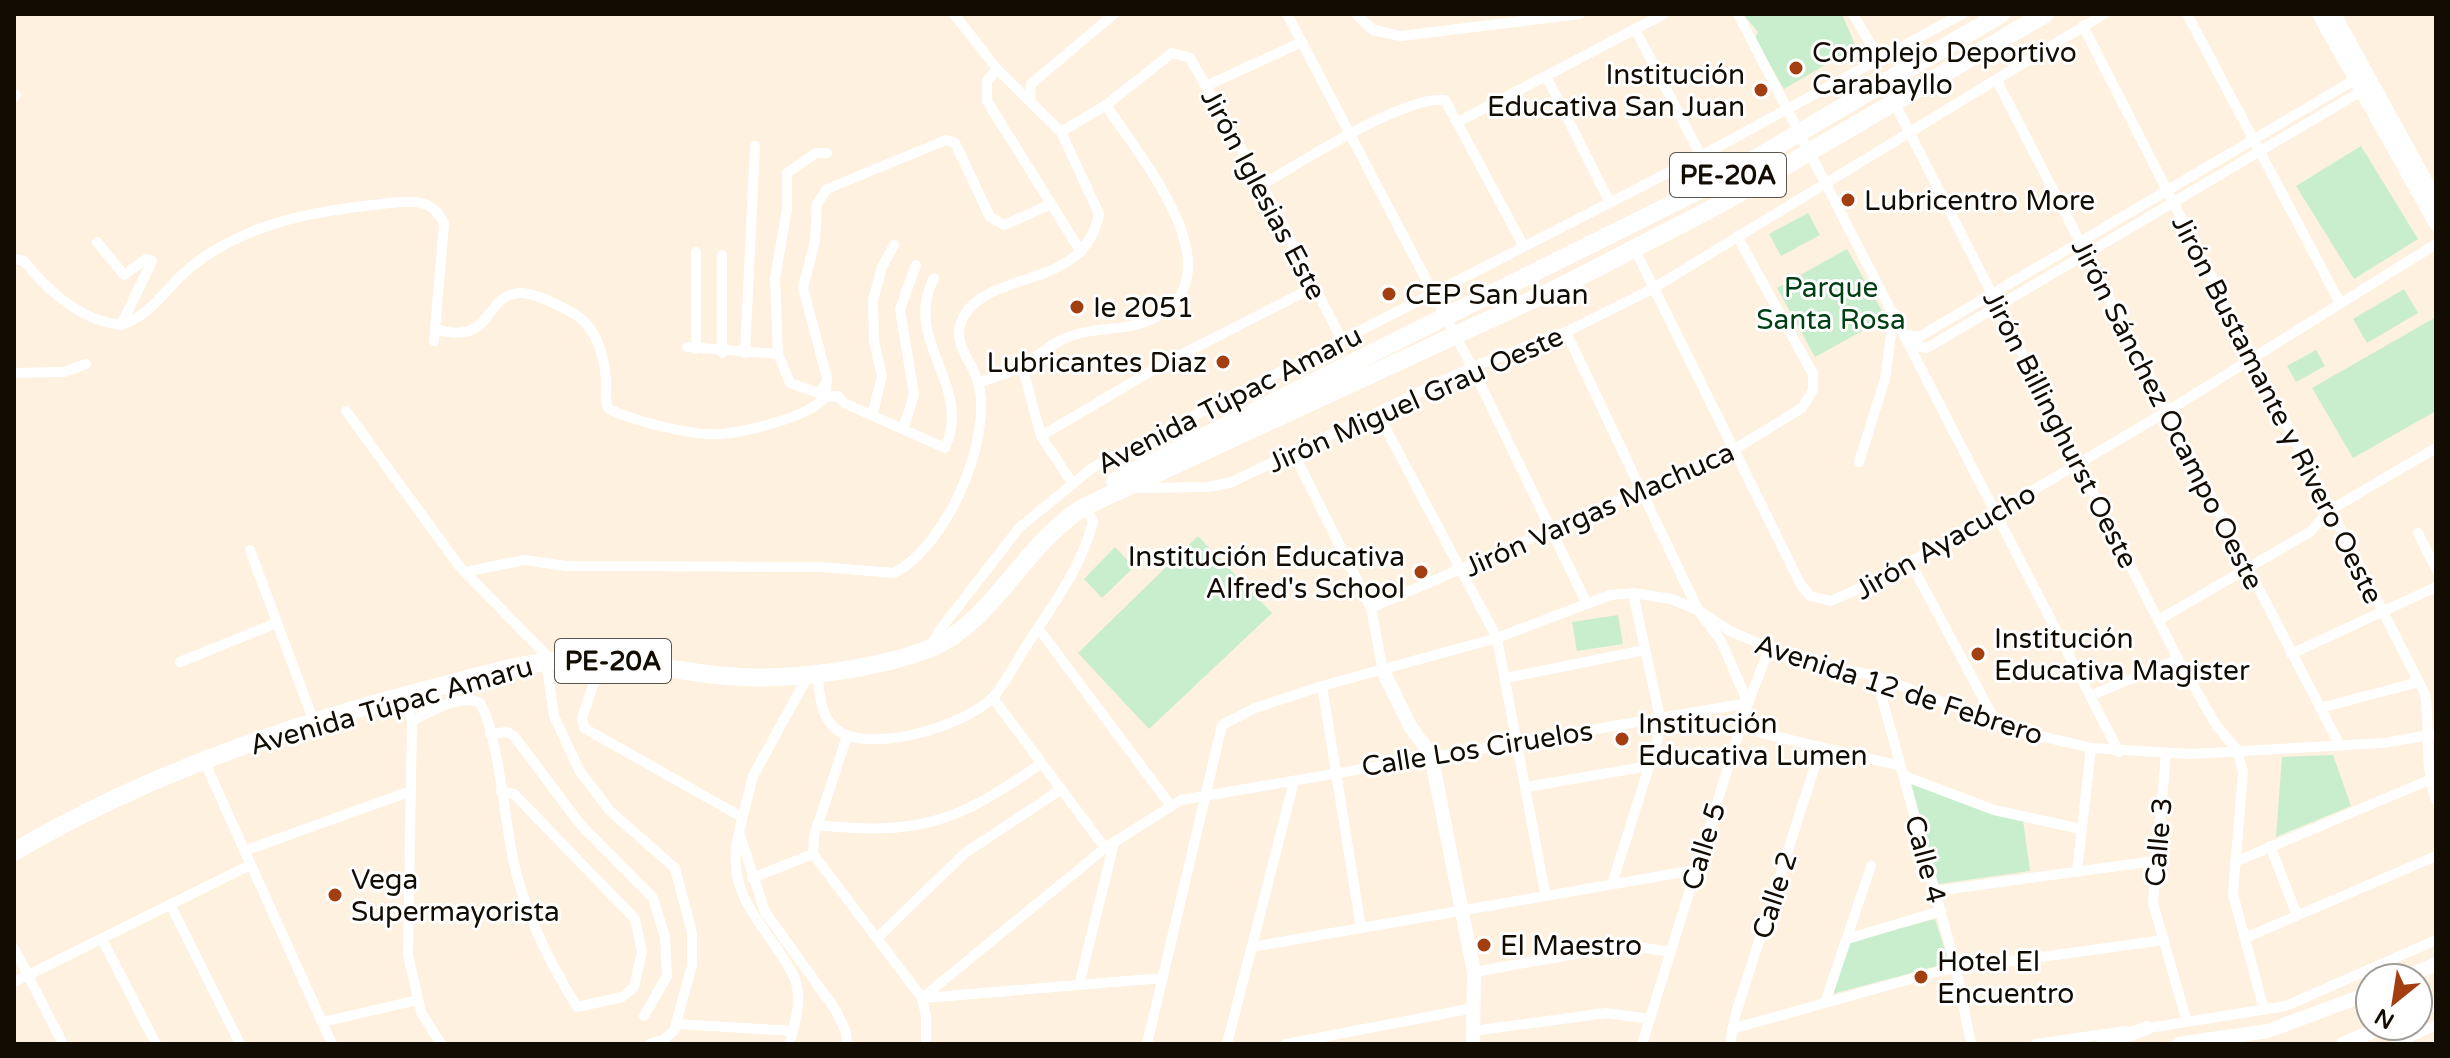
<svg xmlns="http://www.w3.org/2000/svg" width="2450" height="1058" font-family="'Varela Round',sans-serif">
<style>
.green{fill:#c9eece}
.lines{fill:none;stroke-linecap:round;stroke-linejoin:round}
.street{stroke:#fff;stroke-width:10}
.secondary{stroke:#fff;stroke-width:14}
.highway{stroke:#fff;stroke-width:18}
.poi-dot{fill:#a33e10;stroke:#fff;stroke-width:3}
.labels{text-anchor:middle;stroke-width:6;stroke-linejoin:round;paint-order:stroke}
.shield{fill:#fff;stroke:#5a554f;stroke-width:2}
.shield-label{font-size:26px;font-weight:bold;fill:#130c03}
.poi-label{font-size:28px;fill:#130c03;stroke:#fff;text-anchor:start}
.street-label{font-size:28px;fill:#130c03;stroke:#fff}
.park-label{font-size:28px;fill:#004015;stroke:#fff}
</style>
<rect width="100%" height="100%" fill="#fef1df"/>
<g class="green">
<polygon points="1743,14 1842,14 1856,47 1784,89 1755,39 1758,32"/>
<polygon points="2361,146 2418,239 2354,279 2296,186"/>
<polygon points="1808,213 1820,235 1781,256 1769,234"/>
<polygon points="1847,249 1886,318 1815,357 1777,288"/>
<polygon points="2404,289 2418,313 2367,343 2353,319"/>
<polygon points="2436,317 2436,411 2353,458 2312,388"/>
<polygon points="2316,350 2325,366 2296,382 2287,366"/>
<polygon points="1198,536 1272,613 1149,729 1078,653"/>
<polygon points="1115,547 1134,567 1102,598 1084,579"/>
<polygon points="1618,615 1623,644 1577,651 1572,622"/>
<polygon points="2333,755 2351,806 2276,837 2282,757"/>
<polygon points="1911,783 2023,820 2030,871 1938,884"/>
<polygon points="1935,919 1949,963 1832,994 1849,942"/>
</g>
<g class="lines">
<g class="street">
<polyline points="1287,14 1472,367 1587,604"/>
<polyline points="1356,14 1373,30 1401,36 1580,14"/>
<polyline points="1738,14 2119,752"/>
<polyline points="1853,14 1879,58"/>
<polyline points="2187,14 2340,303"/>
<path d="M 2083,26 L 2425,694 C 2431,730 2423,764 2436,800"/>
<polyline points="1635,29 1701,156"/>
<polyline points="997,69 987,81 987,101 1081,252"/>
<polyline points="1546,76 1609,201"/>
<polyline points="1997,81 2340,746"/>
<polyline points="1208,85 1302,42"/>
<polyline points="14,97 16,95"/>
<polyline points="1030,100 1031,84 1114,14"/>
<polyline points="1894,102 2178,659 2216,725 2237,750 2243,772 2233,894 2264,1010"/>
<polyline points="1458,122 1664,14"/>
<polyline points="1061,132 1106,105 1172,53 1190,58 1262,185 1342,340"/>
<path d="M 1262,185 C 1301,162 1405,95 1445,100 L 1523,245"/>
<polyline points="1634,248 1801,585 1810,596 1831,601 1885,577 2166,412 2436,244"/>
<polyline points="722,255 722,353"/>
<path d="M 14,259 L 24,261 C 48,291 81,321 121,325 L 152,261 L 146,259 L 124,275 L 97,242"/>
<path d="M 121,325 C 151,316 167,286 191,267 C 245,223 314,211 381,204 C 406,201 432,196 444,223 L 434,341"/>
<path d="M 435,329 C 494,347 482,296 519,293 C 534,292 558,305 571,312 C 595,324 604,353 606,380 C 607,390 603,401 609,409 C 633,421 693,436 720,434 C 745,432 810,417 825,397 L 827,378 L 803,288 L 815,241 L 817,204 L 827,189 L 946,140 L 955,143 L 990,217 L 1004,225 L 1049,205"/>
<polyline points="1906,335 1919,337 2361,76"/>
<polyline points="1912,345 1927,348 2365,89"/>
<polyline points="687,347 778,354"/>
<polyline points="696,349 696,252"/>
<polyline points="745,353 755,146"/>
<polyline points="1022,366 1041,436 1073,484"/>
<polyline points="14,373 64,372 86,364"/>
<path d="M 979,383 C 994,377 1011,373 1025,364 C 1038,356 1051,344 1066,338 C 1092,326 1124,332 1150,320 C 1244,277 1138,155 1106,105"/>
<polyline points="825,384 819,393 790,383 778,354 775,278 787,209 787,173 816,153 827,153"/>
<path d="M 825,397 L 838,396 L 844,403 L 945,448 C 974,385 901,341 934,278"/>
<polyline points="346,411 460,567 545,654 554,716 579,770 610,811 675,868 692,933 692,965 674,1031 663,1040 649,1044"/>
<polyline points="1378,414 1497,638 1545,893"/>
<polyline points="872,416 882,376 874,341 873,300 882,267 894,245"/>
<polyline points="903,429 914,395 900,309 916,265"/>
<polyline points="1041,436 1165,363 1314,287"/>
<polyline points="1294,454 1371,608 1383,671"/>
<polyline points="1859,462 1885,379 1894,313"/>
<polyline points="1134,488 1209,487 1232,482 1472,367 1566,332 1652,289 2104,14"/>
<polyline points="2418,533 2436,569"/>
<polyline points="250,550 314,722"/>
<polyline points="1910,562 1997,724"/>
<path d="M 465,572 L 524,560 L 566,566 L 821,567 L 894,573 C 946,547 994,438 978,382 C 973,363 954,345 960,325 C 979,266 1084,295 1099,214 L 1061,132 L 997,69 L 954,14"/>
<polyline points="1371,608 1735,449 1802,408 1813,390 1813,374 1737,236"/>
<polyline points="2160,619 2310,532 2330,510 2436,448"/>
<polyline points="1038,628 1171,806"/>
<polyline points="932,645 939,631 1019,528 1092,468 1701,156 1962,14"/>
<polyline points="2291,654 2436,587"/>
<polyline points="602,659 582,718 584,728 740,816"/>
<polyline points="180,662 277,623"/>
<path d="M 817,673 C 820,692 819,715 836,729 C 867,756 969,725 994,696 C 1007,681 1016,661 1027,645 C 1052,606 1081,568 1093,522 L 1086,506"/>
<polyline points="809,674 753,776 739,832 765,912 835,1009 846,1032 847,1044"/>
<polyline points="1876,676 1956,968 1971,1044"/>
<polyline points="1506,678 1645,650"/>
<polyline points="1322,686 1361,928"/>
<polyline points="404,695 412,721 408,955 421,1012 441,1044"/>
<polyline points="2090,696 2178,659"/>
<polyline points="993,698 1105,848"/>
<polyline points="2320,708 2419,682"/>
<path d="M 412,721 C 429,712 462,693 480,703 C 497,730 505,819 512,854 C 522,907 549,962 577,1007 L 622,997 L 634,987 L 642,952 L 635,919 L 514,794 L 501,791"/>
<polyline points="1741,728 1901,766"/>
<polyline points="490,734 507,732 514,736 580,824 653,898 665,937 667,976 644,1016"/>
<polyline points="847,736 814,836 813,854 922,998 926,1016 926,1044"/>
<polyline points="2166,754 2153,903 2187,1022"/>
<polyline points="204,761 332,1044"/>
<polyline points="1904,776 1994,810 2081,829"/>
<polyline points="1526,787 1649,766"/>
<path d="M 817,825 C 918,836 958,822 1040,764"/>
<path d="M 738,836 C 724,898 770,928 794,977 C 803,997 795,1024 789,1044"/>
<polyline points="2270,846 2297,915"/>
<polyline points="244,851 411,791"/>
<polyline points="2235,862 2429,780"/>
<polyline points="2077,872 2091,748"/>
<polyline points="752,878 813,854"/>
<polyline points="1613,881 1658,738 1660,718 1633,593"/>
<polyline points="1935,891 2155,861"/>
<polyline points="170,904 240,1044"/>
<polyline points="877,938 965,853 1060,790"/>
<polyline points="2245,938 2436,856"/>
<polyline points="102,939 156,1044"/>
<polyline points="1847,939 1941,911"/>
<polyline points="1252,947 1695,870"/>
<polyline points="14,948 63,1044"/>
<polyline points="1474,972 1626,945 1670,952"/>
<polyline points="14,982 250,865"/>
<polyline points="1079,985 1114,843"/>
<polyline points="922,998 1105,848 1181,800 1748,703 1721,641 1698,610 1566,332"/>
<polyline points="924,998 1163,978"/>
<polyline points="1825,1003 1871,866"/>
<polyline points="322,1022 418,1000"/>
<polyline points="677,1024 793,1031"/>
<polyline points="1732,1029 1939,971 2164,940"/>
<polyline points="2142,1029 2286,1006 2436,940"/>
<polyline points="1473,1031 1606,1013 1650,1019"/>
<polyline points="1147,1044 1222,725 1255,708 1322,686 1497,638 1610,595 1633,593 1671,599 1698,610 1730,631 1797,660 1876,676 2011,729 2091,748 2191,754 2383,743 2436,734"/>
<polyline points="1227,1044 1294,781"/>
<polyline points="1286,1044 1474,1008"/>
<polyline points="1642,1044 1748,703 1769,649"/>
<polyline points="1730,1044 1736,1013 1821,747"/>
<polyline points="2036,1044 2126,1031"/>
<polyline points="2395,1044 2436,1025"/>
</g>
<g class="secondary">
<polyline points="2319,14 2436,224"/>
<polyline points="2334,14 2436,200"/>
<polyline points="1383,671 1410,726 1431,755 1474,972 1473,1044"/>
<polyline points="2405,978 2436,964"/>
<polyline points="2418,1011 2436,1003"/>
<polyline points="2103,1044 2147,1028"/>
<polyline points="2178,1044 2268,1031 2370,993"/>
<polyline points="2343,1044 2385,1026"/>
</g>
<g class="highway">
<polyline points="1115,481 1714,183 2001,14"/>
<path d="M 14,852 C 145,774 294,723 441,686 C 484,675 527,661 572,660 C 624,657 676,672 728,676 C 783,682 879,669 931,648 C 995,621 1024,542 1086,506 L 1560,287 L 1724,202 L 2045,14"/>
</g>
</g>
<g class="poi-dot">
<circle cx="1796" cy="68" r="8"/>
<circle cx="1761" cy="90" r="8"/>
<circle cx="1848" cy="200" r="8"/>
<circle cx="1389" cy="294" r="8"/>
<circle cx="1077" cy="307" r="8"/>
<circle cx="1223" cy="362" r="8"/>
<circle cx="1421" cy="572" r="8"/>
<circle cx="1978" cy="654" r="8"/>
<circle cx="1622" cy="739" r="8"/>
<circle cx="335" cy="895" r="8"/>
<circle cx="1484" cy="945" r="8"/>
<circle cx="1921" cy="977" r="8"/>
</g>
<g class="labels">
<g class="shield">
<rect x="1670" y="153" width="116" height="44" rx="6"/>
<rect x="555" y="639" width="116" height="44" rx="6"/>
</g>
<g class="shield-label">
<text x="1728" y="184">PE-20A</text>
<text x="613" y="670">PE-20A</text>
</g>
<g class="poi-label">
<text x="1812" y="62">Complejo Deportivo<tspan x="1812" dy="32">Carabayllo</tspan></text>
<text x="1745" y="84" text-anchor="end">Institución<tspan x="1745" dy="32">Educativa San Juan</tspan></text>
<text x="1864" y="210">Lubricentro More</text>
<text x="1405" y="304">CEP San Juan</text>
<text x="1093" y="317">Ie 2051</text>
<text x="1207" y="372" text-anchor="end">Lubricantes Diaz</text>
<text x="1405" y="566" text-anchor="end">Institución Educativa<tspan x="1405" dy="32">Alfred's School</tspan></text>
<text x="1994" y="648">Institución<tspan x="1994" dy="32">Educativa Magister</tspan></text>
<text x="1638" y="733">Institución<tspan x="1638" dy="32">Educativa Lumen</tspan></text>
<text x="351" y="889">Vega<tspan x="351" dy="32">Supermayorista</tspan></text>
<text x="1500" y="955">El Maestro</text>
<text x="1937" y="971">Hotel El<tspan x="1937" dy="32">Encuentro</tspan></text>
</g>
<g class="street-label">
<text transform="translate(1264 194) rotate(62)" y="10">Jirón Iglesias Este</text>
<text transform="translate(1229 399) rotate(-27)" y="10">Avenida Túpac Amaru</text>
<text transform="translate(1415 399) rotate(-24)" y="10">Jirón Miguel Grau Oeste</text>
<text transform="translate(2278 409) rotate(63)" y="10">Jirón Bustamante y Rivero Oeste</text>
<text transform="translate(2168 414) rotate(63)" y="10">Jirón Sánchez Ocampo Oeste</text>
<text transform="translate(2061 429) rotate(63)" y="10">Jirón Billinghurst Oeste</text>
<text transform="translate(1599 509) rotate(-24)" y="10">Jirón Vargas Machuca</text>
<text transform="translate(1945 541) rotate(-30)" y="10">Jirón Ayacucho</text>
<text transform="translate(1899 689) rotate(18)" y="10">Avenida 12 de Febrero</text>
<text transform="translate(391 705) rotate(-16)" y="10">Avenida Túpac Amaru</text>
<text transform="translate(1477 748) rotate(-9)" y="10">Calle Los Ciruelos</text>
<text transform="translate(2158 842) rotate(-85)" y="10">Calle 3</text>
<text transform="translate(1703 846) rotate(-73)" y="10">Calle 5</text>
<text transform="translate(1926 859) rotate(75)" y="10">Calle 4</text>
<text transform="translate(1774 895) rotate(-72)" y="10">Calle 2</text>
</g>
<g class="park-label">
<text x="1831" y="297">Parque<tspan x="1831" dy="32">Santa Rosa</tspan></text>
</g>
</g>
<rect width="2450" height="1058" fill="none" stroke="#130c03" stroke-width="32"/>
<g transform="translate(2394 1002) rotate(210)"><circle r="38" fill="#ffffff" stroke="#a19e9a" stroke-width="2"/>
<path d="M0-6L14 30L0 20L-14 30Z" fill="#a33e10"/>
<text y="-12" font-size="22" font-weight="bold" text-anchor="middle" fill="#130c03">N</text>
</g>
</svg>
